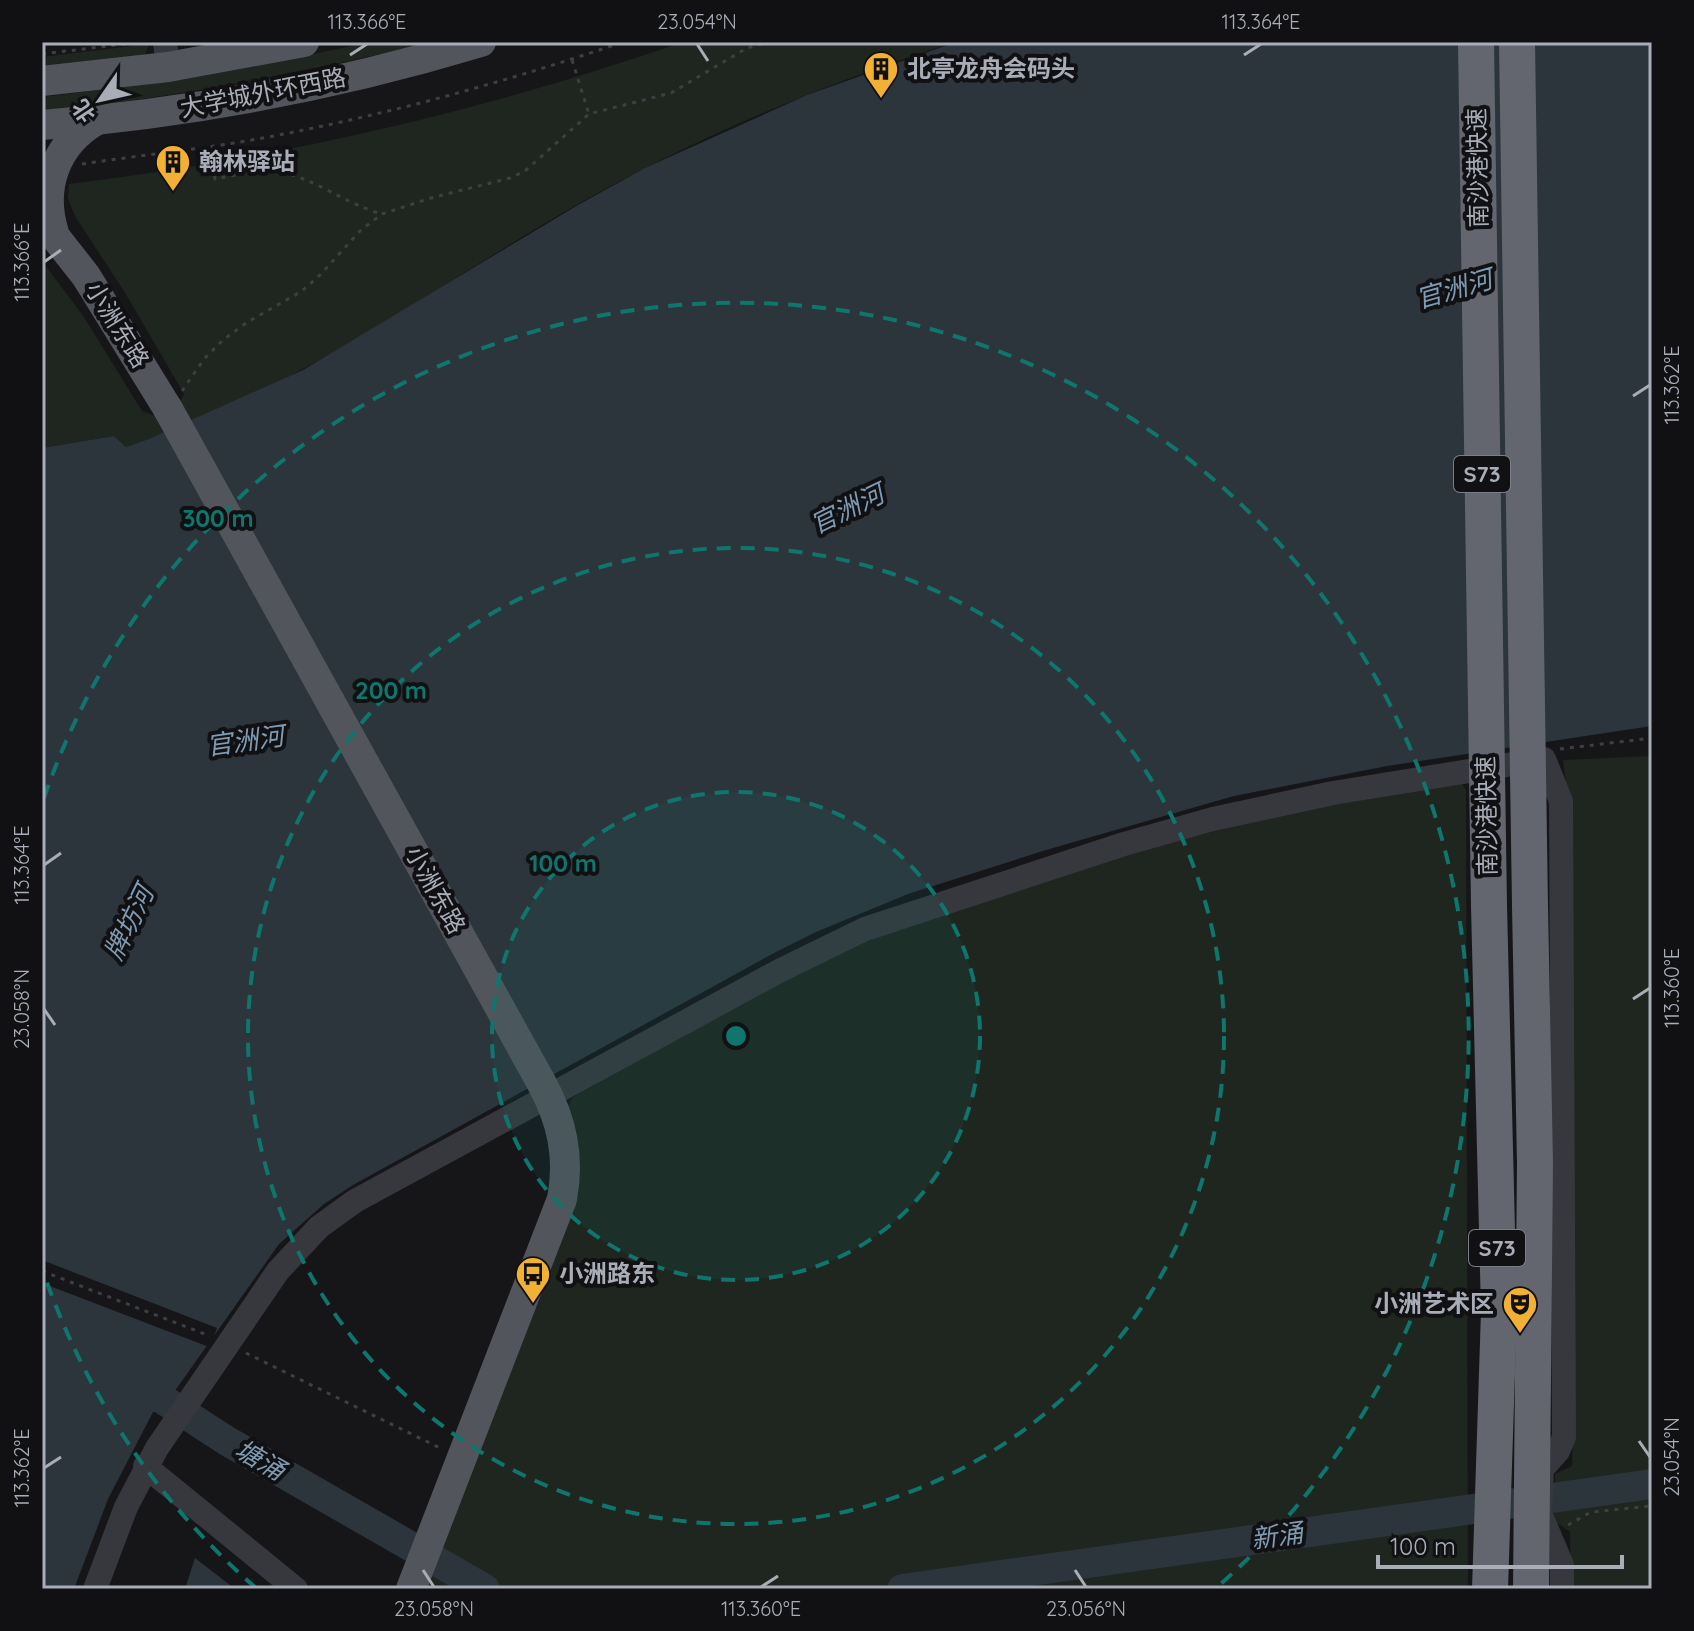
<svg xmlns="http://www.w3.org/2000/svg" width="1694" height="1631" font-family="Quicksand,'Noto Sans SC',sans-serif">
<style>
.green{fill:#1e261f}
.water{fill:#2c353c}
.pier{fill:#161618}
.lines{fill:none;stroke-linecap:round;stroke-linejoin:round}
.river{stroke:#2c353c;stroke-width:30}
.path{stroke:#3d3f44;stroke-width:3;stroke-dasharray:4 6;stroke-linecap:butt}
.minor{stroke:#37383d;stroke-width:24}
.major{stroke:#53555c;stroke-width:30}
.highway{stroke:#63666e;stroke-width:36}
.major-bridge{stroke:#53555c;stroke-width:30}
.highway-bridge{stroke:#63666e;stroke-width:36}
.ticks{fill:none;stroke:#a8adb8;stroke-width:3}
.ring{fill:none;stroke:#0f766e;stroke-width:4;stroke-dasharray:14 10}
.labels{text-anchor:middle;stroke-width:8;stroke-linejoin:round;paint-order:stroke}
.shield{fill:#111113;stroke:#7b7e86;stroke-width:2}
.shield-label{font-size:22px;font-weight:bold;fill:#a8adb8}
.poi-label{font-size:24px;font-weight:bold;fill:#a8adb8;stroke:#111113;text-anchor:start}
.street-label{font-size:24px;fill:#a8adb8;stroke:#111113}
.water-label{font-size:26px;font-style:italic;fill:#7f9bb3;stroke:#111113}
.centre{fill:#0f766e;stroke:#111113;stroke-width:4}
.ring-label{font-size:24px;text-anchor:middle;font-weight:bold;fill:#0f766e;stroke:#111113;stroke-width:8;stroke-linejoin:round;paint-order:stroke}
.neatline{fill:none;stroke:#a8adb8;stroke-width:3}
.ticks-label{font-size:20px;text-anchor:middle;fill:#a8adb8}
</style>
<rect width="100%" height="100%" fill="#161618"/>
<g class="green">
<path d="M 370,42 L 431,42 C 302,74 174,97 42,112 L 42,97 C 153,84 261,66 370,42 Z"/>
<path d="M 683,42 L 956,42 C 825,83 697,137 578,204 C 430,289 291,394 126,447 L 114,436 L 42,448 L 42,261 L 84,317 L 142,411 L 155,416 L 180,402 L 184,394 L 127,296 L 75,216 L 68,199 L 69,184 C 281,158 481,112 683,42 Z"/>
<polygon points="149,44 144,57 42,68 42,57"/>
<polygon points="1652,756 1652,1589 1571,1589 1570,1532 1559,1524 1554,1524 1555,1474 1572,1466 1574,1360 1568,798 1563,760"/>
<polygon points="1462,784 1466,790 1468,1589 425,1589 565,1230 568,1106 573,1097 781,982 872,938 1103,860 1289,812"/>
</g>
<g class="water">
<polygon points="956,42 1652,42 1652,726 1387,766 1234,796 1046,850 908,894 816,932 774,953 353,1185 324,1204 279,1244 167,1402 192,1429 165,1412 153,1412 108,1499 74,1589 42,1589 42,448 114,436 126,447 149,439 303,370 578,205 645,168 807,95"/>
<polygon points="195,1558 235,1589 185,1589"/>
</g>
<polygon class="pier" points="42,1260 217,1328 211,1345 209,1347 42,1283"/>
<g class="lines">
<g class="river">
<polyline points="133,1380 227,1441 485,1589"/>
<polyline points="902,1589 1652,1484"/>
</g>
<g class="path">
<polyline points="42,54 141,42"/>
<polyline points="572,60 589,114"/>
<path d="M 212,146 L 215,179 C 237,175 261,169 284,173 C 315,179 348,205 382,214"/>
<path d="M 82,164 C 142,155 203,149 263,138 C 386,115 506,82 623,42"/>
<polyline points="182,391 204,359 223,340 246,323 302,291 320,275 361,230 382,214 431,198 510,178 525,171 589,114 671,93 747,48 768,42"/>
<polyline points="1560,749 1652,738"/>
<polyline points="42,1271 210,1336"/>
<polyline points="246,1353 440,1448"/>
<polyline points="1568,1525 1591,1512 1652,1506"/>
</g>
<g class="minor">
<polyline points="165,42 168,67"/>
<polyline points="145,1466 296,1589"/>
<polyline points="95,1589 126,1507 157,1448 278,1271 319,1227 355,1201 781,970 865,929 1124,844 1213,819 1333,793 1544,759 1561,801 1564,1437 1558,1451 1542,1469 1540,1513 1562,1565 1562,1589"/>
</g>
<g class="major">
<polyline points="42,81 168,67 304,42"/>
<path d="M 42,125 C 190,113 339,85 481,42"/>
<polyline points="42,220 86,276 168,409"/>
<path d="M 54,233 C 40,188 55,144 97,120"/>
<path d="M 411,1589 L 562,1199 C 570,1157 562,1120 541,1082"/>
</g>
<g class="highway">
<polyline points="1489,906 1499,1311 1490,1589"/>
<polyline points="1530,906 1535,1163 1531,1589"/>
</g>
<polyline class="major-bridge" points="168,409 541,1082"/>
<g class="highway-bridge">
<polyline points="1476,42 1489,906"/>
<polyline points="1517,42 1530,906"/>
</g>
</g>
<path class="ticks" d="M 697,44 L 708,61M 350,55 L 367,44M 1244,55 L 1261,44M 44,262 L 61,250M 1633,396 L 1650,385M 44,865 L 61,853M 1633,999 L 1650,988M 44,1009 L 55,1025M 1639,1441 L 1650,1457M 44,1468 L 61,1457M 423,1570 L 434,1587M 1075,1570 L 1086,1587M 761,1587 L 778,1576"/>
<circle cx="736" cy="1036" r="244" fill="#0f766e" fill-opacity=".12"/>
<g class="ring">
<circle cx="736" cy="1036" r="244"/>
<circle cx="736" cy="1036" r="488"/>
<path d="M256 1588A732 732 0 0 1 44 1274M44 798A732 732 0 1 1 1216 1588"/>
</g>
<defs>
<g id="building-pin" transform="scale(1.8)"><path d="M0 17L-7.5 6A9.5 9.5 0 1 1 7.5 6Z" fill="#f2b134" stroke="#111113"/><path d="M-4-6H4V6H1V3H-1V6H-4ZM-2.5-4.3h1.7v1.8h-1.7ZM.8-4.3h1.7v1.8H.8ZM-2.5-1h1.7V.8h-1.7ZM.8-1h1.7V.8H.8Z" fill="#111"/></g>
<g id="bus-pin" transform="scale(1.8)"><path d="M0 17L-7.5 6A9.5 9.5 0 1 1 7.5 6Z" fill="#f2b134" stroke="#111113"/><path d="M-5-6H5V4H4V6H2V4H-2V6H-4V4H-5ZM-3.5-4V0h7V-4ZM-3.5 1.2v1.5H-2V1.2ZM2 1.2v1.5H3.5V1.2Z" fill="#111"/></g>
<g id="theatre-pin" transform="scale(1.8)"><path d="M0 17L-7.5 6A9.5 9.5 0 1 1 7.5 6Z" fill="#f2b134" stroke="#111113"/><path d="M-5-5.5Q0-4 5-5.5V0Q5 5 0 6Q-5 5-5 0ZM-3.3-2.5H-1v1.5H-3.3ZM1-2.5H3.3v1.5H1ZM-2.8 1Q0 5.5 2.8 1Z" fill="#111"/></g>
</defs>
<g fill-rule="evenodd">
<use href="#building-pin" x="881" y="69"/>
<use href="#building-pin" x="173" y="162"/>
<use href="#bus-pin" x="533" y="1274"/>
<use href="#theatre-pin" x="1520" y="1304"/>
</g>
<g class="labels">
<g class="shield">
<rect x="1454" y="456" width="56" height="36" rx="6"/>
<rect x="1469" y="1230" width="56" height="36" rx="6"/>
</g>
<g class="shield-label">
<text x="1482" y="482">S73</text>
<text x="1497" y="1256">S73</text>
</g>
<g class="poi-label">
<text x="907" y="77">北亭龙舟会码头</text>
<text x="199" y="170">翰林驿站</text>
<text x="559" y="1282">小洲路东</text>
<text x="1494" y="1312" text-anchor="end">小洲艺术区</text>
</g>
<g class="street-label">
<text transform="translate(263 93) rotate(-11)" y="8">大学城外环西路</text>
<text transform="translate(1478 168) rotate(-91)" y="8">南沙港快速</text>
<text transform="translate(117 325) rotate(58)" y="8">小洲东路</text>
<text transform="translate(1487 816) rotate(-91)" y="8">南沙港快速</text>
<text transform="translate(435 890) rotate(61)" y="8">小洲东路</text>
</g>
<g class="water-label">
<text transform="translate(1454 289) rotate(-16)" y="9">官洲河</text>
<text transform="translate(847 509) rotate(-26)" y="9">官洲河</text>
<text transform="translate(245 741) rotate(-8)" y="9">官洲河</text>
<text transform="translate(129 923) rotate(-64)" y="9">牌坊河</text>
<text transform="translate(260 1460) rotate(30)" y="9">塘涌</text>
<text transform="translate(1277 1536) rotate(-8)" y="9">新涌</text>
</g>
</g>
<circle cx="736" cy="1036" r="12" class="centre"/>
<g class="ring-label">
<text x="218" y="527">300 m</text>
<text x="391" y="699">200 m</text>
<text x="563" y="872">100 m</text>
</g>
<rect width="1694" height="1631" fill="none" stroke="#111113" stroke-width="88"/>
<g transform="translate(100 100) rotate(236)" stroke="#111113" stroke-width="6" paint-order="stroke">
<path d="M0-6L14 30L0 20L-14 30Z" fill="#a8adb8"/>
<text y="-12" font-size="22" font-weight="bold" text-anchor="middle" fill="#a8adb8">北</text>
</g>
<path d="M1378 1555v12h244v-12" fill="none" stroke="#a8adb8" stroke-width="4"/>
<text x="1390" y="1555" font-size="24" fill="#a8adb8" stroke="#111113" stroke-width="6" paint-order="stroke">100 m</text>
<rect x="44" y="44" width="1606" height="1543" class="neatline"/>
<g class="ticks-label">
<text x="367" y="29">113.366°E</text>
<text x="697" y="29">23.054°N</text>
<text x="1261" y="29">113.364°E</text>
<text transform="translate(22 262) rotate(-90)" y="7">113.366°E</text>
<text transform="translate(1672 385) rotate(-90)" y="7">113.362°E</text>
<text transform="translate(22 865) rotate(-90)" y="7">113.364°E</text>
<text transform="translate(1672 988) rotate(-90)" y="7">113.360°E</text>
<text transform="translate(22 1009) rotate(-90)" y="7">23.058°N</text>
<text transform="translate(1672 1457) rotate(-90)" y="7">23.054°N</text>
<text transform="translate(22 1468) rotate(-90)" y="7">113.362°E</text>
<text x="434" y="1616">23.058°N</text>
<text x="761" y="1616">113.360°E</text>
<text x="1086" y="1616">23.056°N</text>
</g>
</svg>
